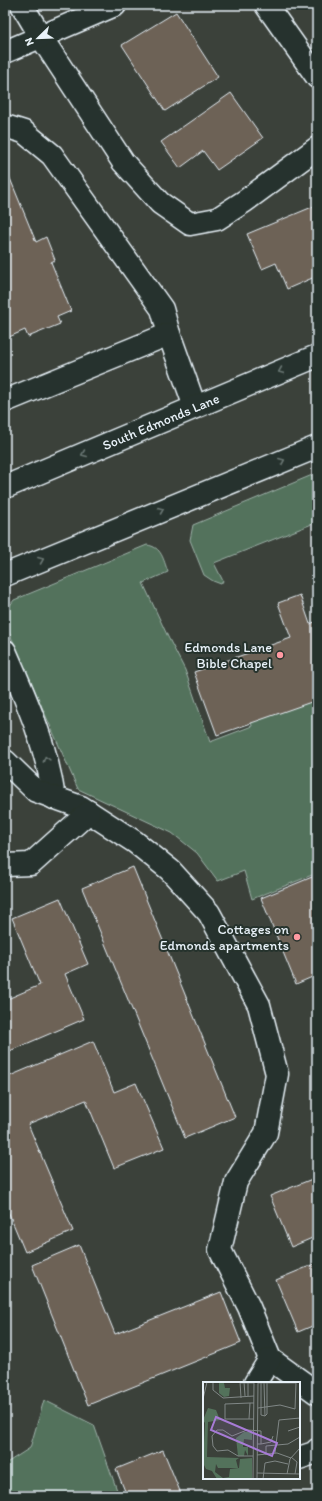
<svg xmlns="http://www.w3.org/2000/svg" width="322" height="1501" font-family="Itim,sans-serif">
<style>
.green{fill:#53725b;stroke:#9eb2aa}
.building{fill:#6d6257;stroke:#e8f1f8}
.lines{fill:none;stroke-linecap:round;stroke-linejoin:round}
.minor-casing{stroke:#e8f1f8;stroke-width:25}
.major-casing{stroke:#e8f1f8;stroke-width:25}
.minor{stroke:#26332d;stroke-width:22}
.major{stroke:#26332d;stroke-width:22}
.oneway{stroke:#6a7674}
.poi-dot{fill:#ff9aa2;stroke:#26332d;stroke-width:1.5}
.labels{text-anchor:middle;stroke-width:4;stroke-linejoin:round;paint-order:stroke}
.street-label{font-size:14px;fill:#e8f1f8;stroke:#26332d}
.poi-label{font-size:14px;fill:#e8f1f8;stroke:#26332d;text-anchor:end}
.inset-road{fill:none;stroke:#808786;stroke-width:1}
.view{fill:#a77bd6;fill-opacity:0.15;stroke:#a77bd6;stroke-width:2}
.inset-edge{fill:none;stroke:#e8f1f8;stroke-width:2}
</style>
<rect width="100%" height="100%" fill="#3b413a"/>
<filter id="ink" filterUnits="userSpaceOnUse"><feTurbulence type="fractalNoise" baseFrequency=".025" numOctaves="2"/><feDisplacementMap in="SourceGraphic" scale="8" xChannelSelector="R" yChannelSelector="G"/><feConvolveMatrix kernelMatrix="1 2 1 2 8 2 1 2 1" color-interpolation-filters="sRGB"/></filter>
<g filter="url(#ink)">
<g class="green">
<polygon points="317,473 317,522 214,563 223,581 221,584 213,581 204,575 190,540 193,525"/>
<path d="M 147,545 C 162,547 163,559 168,572 L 143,583 L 168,637 L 185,670 L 210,742 L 252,726 L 251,721 L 317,698 L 317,873 L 252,899 L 244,871 L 218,881 L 197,853 L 172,833 L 78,789 L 5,623 L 5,612 L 14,600 Z"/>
<polygon points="44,1400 94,1425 119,1496 5,1496 5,1464 30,1448"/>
</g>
<g class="building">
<polygon points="176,12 218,77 165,111 122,45"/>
<polygon points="231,93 263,138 217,170 203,151 180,168 161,142"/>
<polygon points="9,176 36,242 46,237 55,260 51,262 71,311 57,317 60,324 28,337 25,330 9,337 5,327 5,177"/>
<polygon points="317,205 317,276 287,289 276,263 262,269 247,234"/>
<polygon points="300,595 310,624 317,621 317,700 217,735 194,672 291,638 278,603"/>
<polygon points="133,867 235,1117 185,1138 82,888"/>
<polygon points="317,875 317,975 296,984 261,898"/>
<polygon points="60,898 88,964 65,974 84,1019 5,1053 5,1000 40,985 12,918"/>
<polygon points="93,1041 114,1092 136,1083 164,1148 114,1168 86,1100 28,1124 73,1231 25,1252 5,1204 5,1078"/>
<polygon points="317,1177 317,1236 291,1247 270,1196"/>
<polygon points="79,1245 115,1334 221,1292 241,1343 88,1405 32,1265"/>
<polygon points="317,1263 317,1324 298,1332 276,1280"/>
<polygon points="163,1450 182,1496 127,1496 116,1469"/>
</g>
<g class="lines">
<g class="minor-casing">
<g id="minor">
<polyline points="22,5 41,37 123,162 160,203 190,224 217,219 245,201 317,148"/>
<polyline points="266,5 317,77"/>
<polyline points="5,52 115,5"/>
<polyline points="5,126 24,132 52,155 162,309 169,334"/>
<polyline points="5,401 169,334 195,407"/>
<path d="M 5,651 C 26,699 47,746 54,798"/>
<polyline points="5,761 36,791 81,807 135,842 170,870 209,913 259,1005 277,1074 266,1133 236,1182 220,1250 249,1307 270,1359 317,1393"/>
<polyline points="5,865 31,864 89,812"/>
<polyline points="255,1383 270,1359"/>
<polyline points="299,1458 314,1453 317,1450"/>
</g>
</g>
<g class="major-casing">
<g id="major">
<path id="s1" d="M 5,487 L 317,356"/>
<polyline points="5,575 317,447"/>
</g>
</g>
<use href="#minor" class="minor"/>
<use href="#major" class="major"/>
</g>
<defs><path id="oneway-chevron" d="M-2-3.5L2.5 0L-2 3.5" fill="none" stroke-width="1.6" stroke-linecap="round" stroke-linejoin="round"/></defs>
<g class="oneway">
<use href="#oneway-chevron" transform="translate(281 371) rotate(157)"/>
<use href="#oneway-chevron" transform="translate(84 454) rotate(157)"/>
<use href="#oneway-chevron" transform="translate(282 461) rotate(-22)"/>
<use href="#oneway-chevron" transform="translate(161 510) rotate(-22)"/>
<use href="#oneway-chevron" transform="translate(41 560) rotate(-22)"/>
<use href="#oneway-chevron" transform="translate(46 759) rotate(-108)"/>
</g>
</g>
<g class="poi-dot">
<circle cx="280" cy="655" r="4"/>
<circle cx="297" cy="937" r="4"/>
</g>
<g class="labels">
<g class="street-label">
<text dy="5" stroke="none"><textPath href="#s1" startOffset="169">South Edmonds Lane</textPath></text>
</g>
<g class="poi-label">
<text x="272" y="652">Edmonds Lane<tspan x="272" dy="16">Bible Chapel</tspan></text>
<text x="289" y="934">Cottages on<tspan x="289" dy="16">Edmonds apartments</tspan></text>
</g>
</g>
<g transform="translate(203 1382)">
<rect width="97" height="97" fill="#3b413a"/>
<path d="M 16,0 L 21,1 L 22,6 L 27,6 L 26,14 L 21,15 L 16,11 ZM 5,26 L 13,28 L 17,38 L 5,40 L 4,75 L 36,76 L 33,78 L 35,86 L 15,86 L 13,82 L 12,90 L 20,96 L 26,95 L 27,87 L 36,86 L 37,77 L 49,76 L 49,97 L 14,97 L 9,89 L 3,87 L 0,81 L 2,41 L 0,38 ZM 41,50 L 49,50 L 49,58 L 41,57 L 40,65 L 45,65 L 45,74 L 42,68 L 41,74 L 35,74 L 33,56 Z" fill="#53725b"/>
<path class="inset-road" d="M 10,0 L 10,8 L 20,16 L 51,14M 37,0 L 38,16M 41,0 L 42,14M 45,0 L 45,14M 37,1 L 51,1M 55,1 L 93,1 L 92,27 L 77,23 L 55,26M 58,1 L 58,33 L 62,34M 61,1 L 62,34M 0,17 L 4,0M 62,34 L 64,32 L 64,1M 46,37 L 22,37 L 22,22 L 47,21M 51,37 L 46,37 L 47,21 L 51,21M 85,49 L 97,45M 58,62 L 68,60 L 70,54M 72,71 L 76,38 L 97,36M 54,73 L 74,71 L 88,76M 63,73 L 63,64 L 85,62 L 97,55M 50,74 L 35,74 L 25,68 L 14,69 L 10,64 L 9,54 L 14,48 L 20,48 L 29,54 L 44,48 L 58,49 L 58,62 L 54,62M 88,75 L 94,80 L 92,92M 54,91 L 97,92M 84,92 L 87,77 L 97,66M 50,97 L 51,0M 54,97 L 55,0M 60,97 L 62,81 L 72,79 L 85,82"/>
<path class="view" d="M 13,35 L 74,61 L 69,74 L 8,48 Z"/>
<rect width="97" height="97" class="inset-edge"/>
</g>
<rect width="322" height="1501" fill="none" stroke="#26332d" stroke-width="20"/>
<rect x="10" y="10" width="302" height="1481" fill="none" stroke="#e8f1f8" stroke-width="1.5" filter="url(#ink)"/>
<g transform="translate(38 38) rotate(247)" stroke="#26332d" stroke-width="3" paint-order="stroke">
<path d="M0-3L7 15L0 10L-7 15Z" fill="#e8f1f8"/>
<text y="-6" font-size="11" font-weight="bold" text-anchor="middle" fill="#e8f1f8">N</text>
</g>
</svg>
